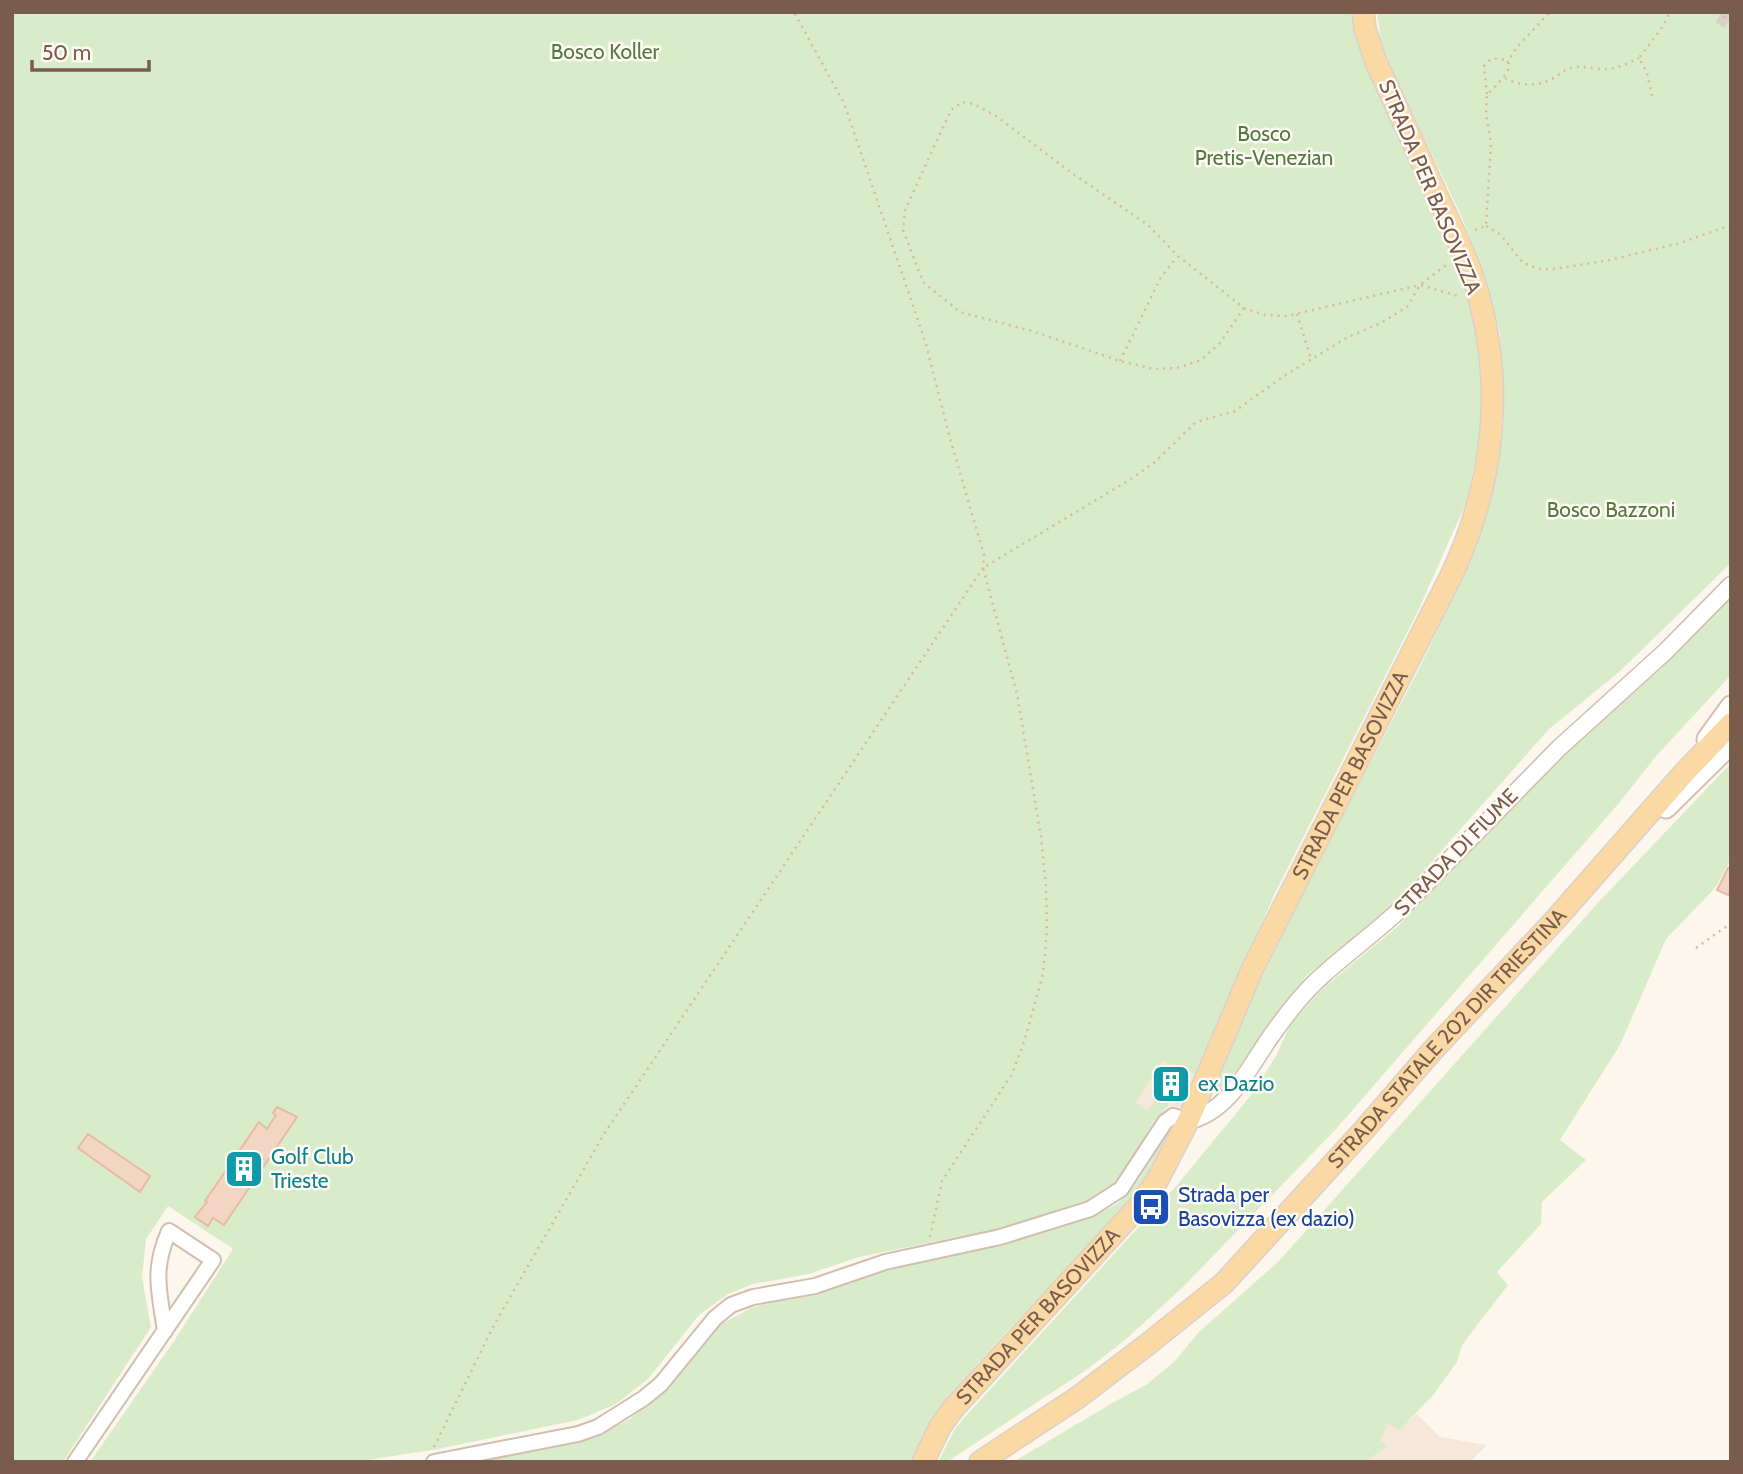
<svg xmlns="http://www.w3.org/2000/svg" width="1743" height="1474" font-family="Cabin,sans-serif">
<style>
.residential{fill:#f5e8da}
.green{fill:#d8ecc9}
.building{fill:#f3d5c3;stroke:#e6bba3;stroke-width:2}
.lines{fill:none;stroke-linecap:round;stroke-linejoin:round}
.motorway-tunnel{stroke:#dcd0c4;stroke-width:24;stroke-dasharray:24 12;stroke-linecap:butt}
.minor-casing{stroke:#d1beb0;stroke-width:18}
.tertiary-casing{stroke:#d1beb0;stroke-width:19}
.secondary-casing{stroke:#d6c0b0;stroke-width:23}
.primary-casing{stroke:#dad1cd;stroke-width:24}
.path{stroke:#d9b8a5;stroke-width:2.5;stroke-dasharray:2 5;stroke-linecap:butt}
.minor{stroke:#fff;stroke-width:14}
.tertiary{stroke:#fff;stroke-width:16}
.secondary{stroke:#fff;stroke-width:19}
.primary{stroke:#fbd9a5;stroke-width:21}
.labels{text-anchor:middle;stroke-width:5;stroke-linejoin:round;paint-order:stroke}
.park-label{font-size:21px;fill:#537a41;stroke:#fffaf3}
.street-label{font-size:21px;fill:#7a5c4d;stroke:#fffaf3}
.culture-label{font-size:21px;fill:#0d838f;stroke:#fffaf3;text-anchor:start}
.transit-label{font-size:21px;fill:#164399;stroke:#fffaf3;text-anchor:start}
</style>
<rect width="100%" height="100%" fill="#fdf6ec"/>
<g class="residential">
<polygon points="1163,1060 1197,1075 1183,1108 1166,1111 1172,1102 1147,1111 1136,1102"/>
<polygon points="1417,1414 1440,1437 1487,1445 1470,1462 1365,1462 1388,1446 1380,1440 1388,1424 1400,1429"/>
</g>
<g class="green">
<polygon points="12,12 1355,12 1460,273 1482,351 1483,421 1467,501 1417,613 1274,895 1197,1075 1163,1061 1136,1102 1147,1111 1159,1096 1172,1102 1154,1121 1116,1185 1083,1205 1031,1222 859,1257 809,1274 753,1284 728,1294 699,1315 649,1378 616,1404 578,1420 438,1449 355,1462 90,1462 174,1341 233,1249 168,1206 146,1239 142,1277 151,1327 63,1462 12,1462"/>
<polygon points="1377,12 1731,12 1731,563 1618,673 1549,729 1398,900 1306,976 1221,1091 1216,1093 1214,1087 1246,1011 1306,886 1418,671 1460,582 1477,543 1489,506 1504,423 1500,333 1483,270 1460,213 1394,75 1381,40"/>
<polygon points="1731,596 1731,675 1657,755 1619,803 1336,1129 1183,1287 1125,1340 1089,1368 947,1462 938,1462 955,1429 964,1418 1177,1185 1252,1094 1276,1056 1290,1025 1322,989 1397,927 1557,762 1678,650"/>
<polygon points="1731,763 1731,859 1715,888 1666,939 1620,1045 1560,1140 1586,1160 1542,1202 1541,1224 1497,1272 1508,1285 1462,1345 1457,1362 1434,1394 1400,1430 1388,1424 1380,1440 1388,1446 1365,1462 1013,1462 1114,1402 1146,1385 1175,1361 1199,1332 1279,1261 1595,906"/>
<path d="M 1172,1130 C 1164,1145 1157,1163 1148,1177 C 1133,1201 1111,1222 1092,1243 C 1033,1306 947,1384 912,1462 L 479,1462 L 578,1440 L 601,1434 L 630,1419 L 664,1390 L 705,1338 L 723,1323 L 751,1308 L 776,1301 L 818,1294 L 858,1278 L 900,1267 L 1010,1242 L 1093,1217 L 1118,1203 L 1136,1184 L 1152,1159 L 1160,1142 Z"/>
</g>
<g class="building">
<polygon points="1728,868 1731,869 1731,889 1728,895 1717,890"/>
<polygon points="1165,1070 1186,1080 1178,1098 1156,1089"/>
<polygon points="277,1107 297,1117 224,1225 213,1218 208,1226 195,1217 207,1202 205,1201 259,1122 267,1129 276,1115 273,1113"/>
<polygon points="88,1134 150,1176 140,1192 78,1148"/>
</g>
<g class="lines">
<polyline class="motorway-tunnel" points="1722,12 1731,18"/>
<g class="minor-casing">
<g id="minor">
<path d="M 75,1462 L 213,1260 L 169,1231 C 152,1270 159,1290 165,1331"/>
<polyline points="434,1462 578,1434 598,1427 644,1398 661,1384 715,1318 731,1305 753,1297 815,1286 885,1262 1000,1237 1090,1209 1121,1189 1165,1122 1173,1116 1188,1121"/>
</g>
</g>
<g class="tertiary-casing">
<path id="tertiary" d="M 1188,1121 C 1228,1112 1247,1071 1269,1039 C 1285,1016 1303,992 1324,974 C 1351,950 1380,929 1406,904 L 1559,748 L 1666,651 L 1731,585"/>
</g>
<g class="secondary-casing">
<g id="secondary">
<polyline points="1707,739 1731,706"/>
<polyline points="1666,808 1731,744"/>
</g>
</g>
<g class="primary-casing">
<g id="primary">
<path id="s1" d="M 923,1462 L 940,1427 L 952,1410 L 1138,1207 L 1157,1181 L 1188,1121 L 1252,970 L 1273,928 L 1451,576 C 1495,483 1506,381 1474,281 C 1465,253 1451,225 1438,198 C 1418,153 1397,108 1376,62 L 1365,29 L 1363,12"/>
<path id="s2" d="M 980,1462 L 1077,1398 L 1148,1344 L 1224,1283 L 1363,1131 L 1432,1051 L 1555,920 L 1685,772 L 1731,724"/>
</g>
</g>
<g class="path">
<polyline points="1718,12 1731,22"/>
<polyline points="1507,63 1517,47 1550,12"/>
<path d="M 1505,78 C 1519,86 1538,87 1552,79 C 1561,74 1565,68 1576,67 C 1585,66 1594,69 1603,69 C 1616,70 1628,63 1639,58"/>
<polyline points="1652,96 1647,73 1639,58 1661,29 1670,12"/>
<polyline points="1486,226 1501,235 1522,262 1538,269 1554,269 1610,260 1680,243 1731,225"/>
<path d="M 1475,230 L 1486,226 L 1491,143 L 1486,113 L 1487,95 C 1496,85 1529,56 1491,59 L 1484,66 L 1487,95"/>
<polyline points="1244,308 1220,343 1201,360 1177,368 1154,369 1120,361 1032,331 960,312 923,282 903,230 905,210 951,110 962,102 974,104 999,118 1069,171 1148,225 1178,256 1244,308 1265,315 1287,316 1420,285 1458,296"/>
<polyline points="1297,314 1311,359"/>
<polyline points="1120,361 1161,277 1177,257"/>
<polyline points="1696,948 1731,923"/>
<polyline points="930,1237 942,1181 1012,1074 1025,1039 1043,974 1047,930 1046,886 1041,837 1017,694 983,568 1131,479 1155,462 1196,422 1235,411 1284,376 1348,337 1379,324 1407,307 1420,285 1449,263"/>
<polyline points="434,1447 494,1325 604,1134 983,568 984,555 949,435 926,344 844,103 794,12"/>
</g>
<use href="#minor" class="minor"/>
<use href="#tertiary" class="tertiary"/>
<use href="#secondary" class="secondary"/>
<use href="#primary" class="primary"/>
</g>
<defs>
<g id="building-square" transform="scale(2.0125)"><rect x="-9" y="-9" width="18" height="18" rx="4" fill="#0f9aa8" stroke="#fffaf3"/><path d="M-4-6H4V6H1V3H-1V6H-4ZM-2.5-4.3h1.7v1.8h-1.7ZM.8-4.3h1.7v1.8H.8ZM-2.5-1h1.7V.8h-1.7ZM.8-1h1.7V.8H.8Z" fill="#fff"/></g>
<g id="bus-square" transform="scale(2.0125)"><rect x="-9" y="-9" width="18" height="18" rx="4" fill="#1a4fb4" stroke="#fffaf3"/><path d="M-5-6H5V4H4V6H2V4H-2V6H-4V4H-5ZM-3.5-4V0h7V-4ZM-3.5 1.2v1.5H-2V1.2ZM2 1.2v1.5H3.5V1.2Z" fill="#fff"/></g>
</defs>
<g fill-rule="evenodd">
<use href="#building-square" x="1171" y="1084"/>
<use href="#building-square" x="244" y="1169"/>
<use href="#bus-square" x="1151" y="1207"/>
</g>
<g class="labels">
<g class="park-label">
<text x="605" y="59">Bosco Koller</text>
<text x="1264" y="141">Bosco<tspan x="1264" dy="24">Pretis-Venezian</tspan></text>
<text x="1611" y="517">Bosco Bazzoni</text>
</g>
<g class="street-label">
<text transform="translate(1430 187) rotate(67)" y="7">STRADA PER BASOVIZZA</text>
<text dy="7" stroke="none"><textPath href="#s1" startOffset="817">STRADA PER BASOVIZZA</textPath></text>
<text transform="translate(1456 852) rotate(-46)" y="7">STRADA DI FIUME</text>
<text dy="7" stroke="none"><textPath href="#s2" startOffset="634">STRADA STATALE 202 DIR TRIESTINA</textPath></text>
<text dy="7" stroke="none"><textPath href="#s1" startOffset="187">STRADA PER BASOVIZZA</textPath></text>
</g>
<g class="culture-label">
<text x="1198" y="1091">ex Dazio</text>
<text x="271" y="1164">Golf Club<tspan x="271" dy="24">Trieste</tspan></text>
</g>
<g class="transit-label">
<text x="1178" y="1202">Strada per<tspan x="1178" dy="24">Basovizza (ex dazio)</tspan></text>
</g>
</g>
<rect width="1743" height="1474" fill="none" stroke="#7a5c4d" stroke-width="28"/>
<path d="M32 60v10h117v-10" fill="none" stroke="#7a5c4d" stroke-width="3.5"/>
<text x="42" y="60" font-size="21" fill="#7a5c4d" stroke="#fffaf3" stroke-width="5" paint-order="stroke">50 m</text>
</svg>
